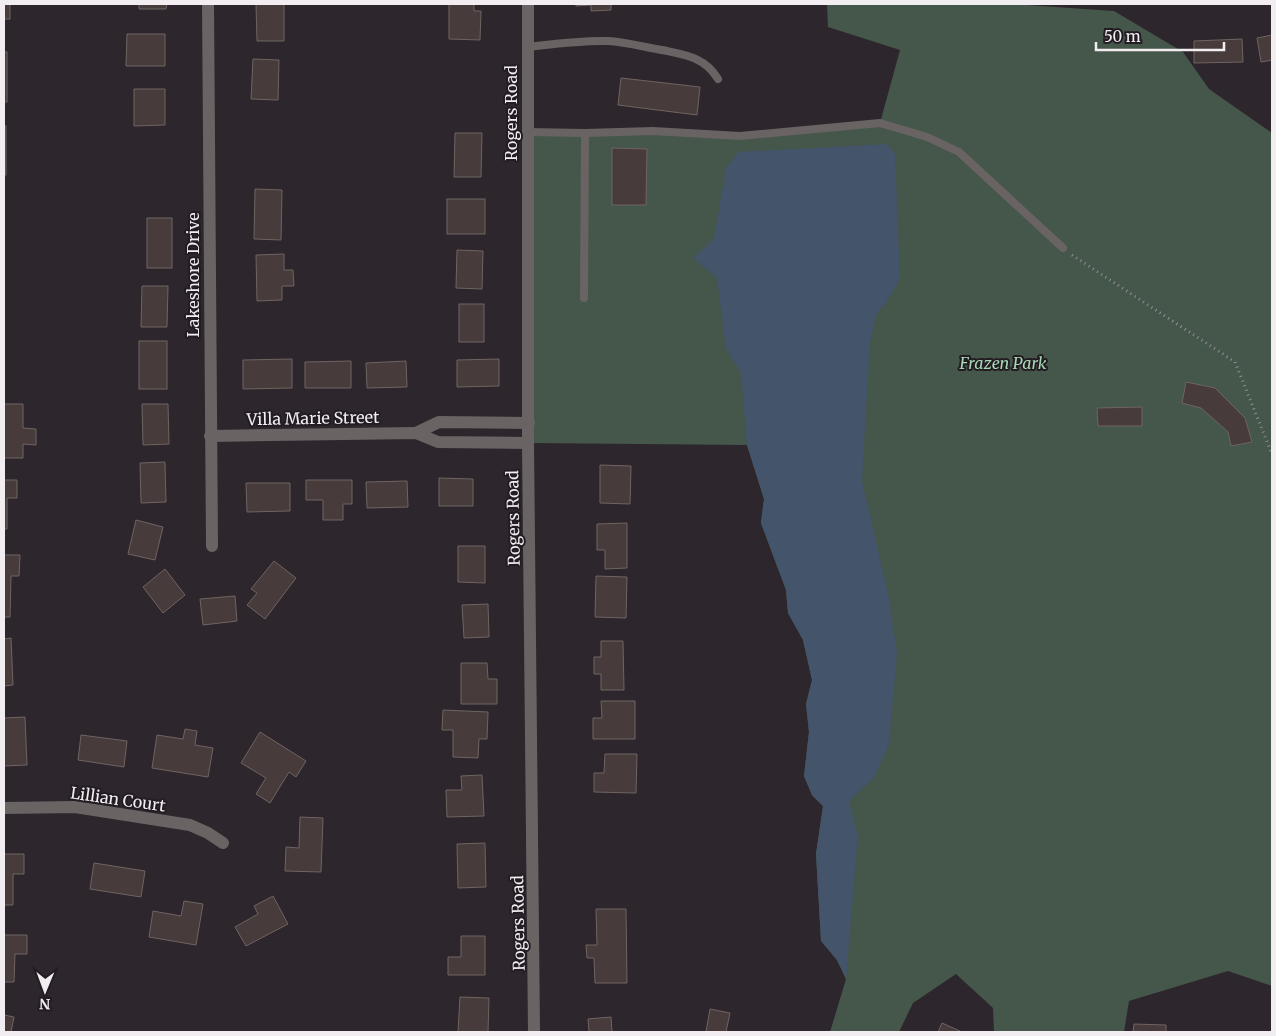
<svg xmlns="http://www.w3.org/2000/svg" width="1276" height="1036" font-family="Merriweather,serif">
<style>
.green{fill:#45564a}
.water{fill:#44546a}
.building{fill:#473c3b;stroke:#6f6462}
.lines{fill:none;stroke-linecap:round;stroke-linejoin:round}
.path{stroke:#948e93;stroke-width:3;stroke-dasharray:1 4;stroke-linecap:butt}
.service{stroke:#696463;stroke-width:8}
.minor{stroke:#696463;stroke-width:12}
.labels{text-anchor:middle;stroke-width:4;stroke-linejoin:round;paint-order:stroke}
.street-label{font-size:16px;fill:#f1edf1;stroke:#231d23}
.park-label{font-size:16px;font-style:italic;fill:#a8d9b6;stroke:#231d23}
</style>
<rect width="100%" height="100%" fill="#2d262c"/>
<polygon class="green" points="827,4 1014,4 1114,11 1183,52 1209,89 1272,133 1272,986 1228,971 1129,1001 1124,1032 994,1032 993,1008 956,974 913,1003 899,1032 830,1032 846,979 837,960 821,941 816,854 823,806 812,795 804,776 809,732 806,704 812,680 803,640 788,613 786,590 761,523 764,499 747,445 528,443 527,132 740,136 880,123 900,50 828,27"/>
<polygon class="water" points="887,144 895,154 900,280 885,304 877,313 870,341 862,481 888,593 897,653 889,744 874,778 849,801 858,836 846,979 837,960 821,941 816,854 823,806 812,795 804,776 809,732 806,704 812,680 803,640 788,613 786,590 761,523 764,499 747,445 741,373 726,349 717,278 693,258 714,239 726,168 738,152"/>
<g class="building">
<rect x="4" y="4" width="6" height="15"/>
<polygon points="139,4 167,4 166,9 139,9"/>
<polygon points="256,4 284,4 284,41 257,41"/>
<polygon points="449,4 474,4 474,11 481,11 480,40 449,39"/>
<polygon points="576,4 611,4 611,10 591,11 591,5 576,6"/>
<polygon points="127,34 165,34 165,66 126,66"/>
<polygon points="1272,35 1272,60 1261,62 1257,38"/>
<polygon points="1242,39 1243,62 1194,63 1194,41"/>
<rect x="4" y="52" width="3" height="50"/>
<polygon points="253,59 279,60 278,100 251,99"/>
<polygon points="621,78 700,87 697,115 618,105"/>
<polygon points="134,89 165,89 165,125 134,126"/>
<rect x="4" y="126" width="2" height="49"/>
<polygon points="455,133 482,133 481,177 454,177"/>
<polygon points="612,148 647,149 646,205 612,205"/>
<polygon points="255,189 282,190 281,240 254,239"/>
<rect x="447" y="199" width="38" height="35"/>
<rect x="147" y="218" width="25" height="50"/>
<polygon points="457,250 483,251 482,289 456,288"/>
<polygon points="284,254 284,270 293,270 294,286 282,286 282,300 257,301 256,255"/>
<polygon points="142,286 168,286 167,327 141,327"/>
<rect x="459" y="304" width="25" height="38"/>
<rect x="139" y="341" width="28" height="48"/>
<polygon points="292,359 292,388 243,389 243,360"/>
<polygon points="499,359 499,386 457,387 457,360"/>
<polygon points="351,361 351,388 305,388 305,362"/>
<polygon points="406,361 407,387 367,388 366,363"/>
<polygon points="1186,382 1215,388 1245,418 1252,442 1231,446 1228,432 1201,408 1182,403"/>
<polygon points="4,404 23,404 23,428 36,429 36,445 23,444 23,458 4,458"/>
<polygon points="142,404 168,404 169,444 143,445"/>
<polygon points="1142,407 1142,426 1098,426 1097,408"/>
<polygon points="165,462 166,502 141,503 140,463"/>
<polygon points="600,465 631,466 630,504 600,503"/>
<polygon points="439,478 473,479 473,506 439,506"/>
<polygon points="4,480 17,480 17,498 7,498 7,529 4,529"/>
<polygon points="306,480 352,480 352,504 343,504 343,520 323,520 323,500 306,500"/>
<polygon points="407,481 408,507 367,508 366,482"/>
<polygon points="246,483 290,483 290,511 247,512"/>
<polygon points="136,520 163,527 155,560 128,554"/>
<polygon points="627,523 627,568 605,569 605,550 597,550 597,524"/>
<polygon points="458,546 485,546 485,583 458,582"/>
<polygon points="4,555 20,555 19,576 11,576 10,617 4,617"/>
<polygon points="274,561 296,578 265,619 247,605 257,593 251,589"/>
<polygon points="165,569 185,595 163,613 143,587"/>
<polygon points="596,576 627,577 626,618 595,617"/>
<polygon points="235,596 237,621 203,625 200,599"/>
<polygon points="488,604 489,637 464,638 462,605"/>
<polygon points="11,638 13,685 4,686 4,639"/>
<polygon points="601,641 623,641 624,690 601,690 601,674 594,674 594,657 601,657"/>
<polygon points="461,663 487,663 488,679 497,679 497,704 461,704"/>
<polygon points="601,701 635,701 635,739 593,739 593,718 602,718"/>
<polygon points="443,710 488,712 487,739 479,739 478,758 453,757 453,730 442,730"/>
<polygon points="25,717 27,765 4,766 4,718"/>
<polygon points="185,729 197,731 195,745 213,748 208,777 152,768 157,735 183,739"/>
<polygon points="260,732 306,761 296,777 289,772 270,803 256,794 266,778 241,763"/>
<polygon points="81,735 127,741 124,767 78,760"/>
<polygon points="605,754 637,754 636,793 594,792 594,773 604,773"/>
<polygon points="482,775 484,816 447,817 446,790 462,790 461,776"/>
<polygon points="300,817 323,818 321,872 285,871 286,847 299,848"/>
<polygon points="485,843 486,887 458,888 457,844"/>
<polygon points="4,854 24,854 24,874 13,874 13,905 4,905"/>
<polygon points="94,863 145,871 141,897 90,889"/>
<polygon points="273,896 288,924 246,946 235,927 258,914 254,906"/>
<polygon points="184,901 203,904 196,945 149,937 153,911 181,916"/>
<polygon points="596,909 626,909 627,983 595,983 594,958 587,958 586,945 597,945"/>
<polygon points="4,935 27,935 27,954 15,954 14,982 4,982"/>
<polygon points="461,936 485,936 485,975 448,975 448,957 461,957"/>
<polygon points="460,997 489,998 488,1032 458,1032"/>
<polygon points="710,1009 730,1013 726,1032 706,1032"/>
<polygon points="4,1015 14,1017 11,1032 4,1032"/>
<polygon points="611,1017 612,1032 589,1032 588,1019"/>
<polygon points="942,1023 962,1032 938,1032"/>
<polygon points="1134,1024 1166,1025 1166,1032 1133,1032"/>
</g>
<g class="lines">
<polyline class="path" points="1072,255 1235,362 1272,454"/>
<g class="service">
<path d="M 527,47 C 554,44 581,40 608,41 C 626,42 644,47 662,50 C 685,55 705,57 718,79"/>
<polyline points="527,132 585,133 653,131 740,136 880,123 927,137 959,152 1063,248"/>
<polyline points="584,298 585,133"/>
</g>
<g class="minor">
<polyline points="208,4 212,546"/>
<polyline points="528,4 528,443 534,1032"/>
<polyline points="416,433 439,422 529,423"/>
<polyline points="210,436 416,433 438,442 528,443"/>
<polyline points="4,808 75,807 190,825 208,833 223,843"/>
</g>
</g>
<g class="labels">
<g class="street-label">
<text transform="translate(511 113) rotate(-90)" y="6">Rogers Road</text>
<text transform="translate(193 275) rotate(-90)" y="6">Lakeshore Drive</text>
<text transform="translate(313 418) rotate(-1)" y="6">Villa Marie Street</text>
<text transform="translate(513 518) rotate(-91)" y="6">Rogers Road</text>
<text transform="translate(118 799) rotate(8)" y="6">Lillian Court</text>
<text transform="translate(518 923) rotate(-91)" y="6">Rogers Road</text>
</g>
<g class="park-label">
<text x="1003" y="369">Frazen Park</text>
</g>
</g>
<rect width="1276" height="1036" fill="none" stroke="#f1edf1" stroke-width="10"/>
<g transform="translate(45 991) rotate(181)" stroke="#231d23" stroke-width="4" paint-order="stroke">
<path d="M0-4L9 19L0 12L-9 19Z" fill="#f1edf1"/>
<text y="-8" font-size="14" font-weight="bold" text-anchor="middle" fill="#f1edf1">N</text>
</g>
<path d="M1096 42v8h128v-8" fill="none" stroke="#f1edf1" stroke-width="2.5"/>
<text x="1104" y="42" font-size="15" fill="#f1edf1" stroke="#231d23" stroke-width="4" paint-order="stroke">50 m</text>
</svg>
